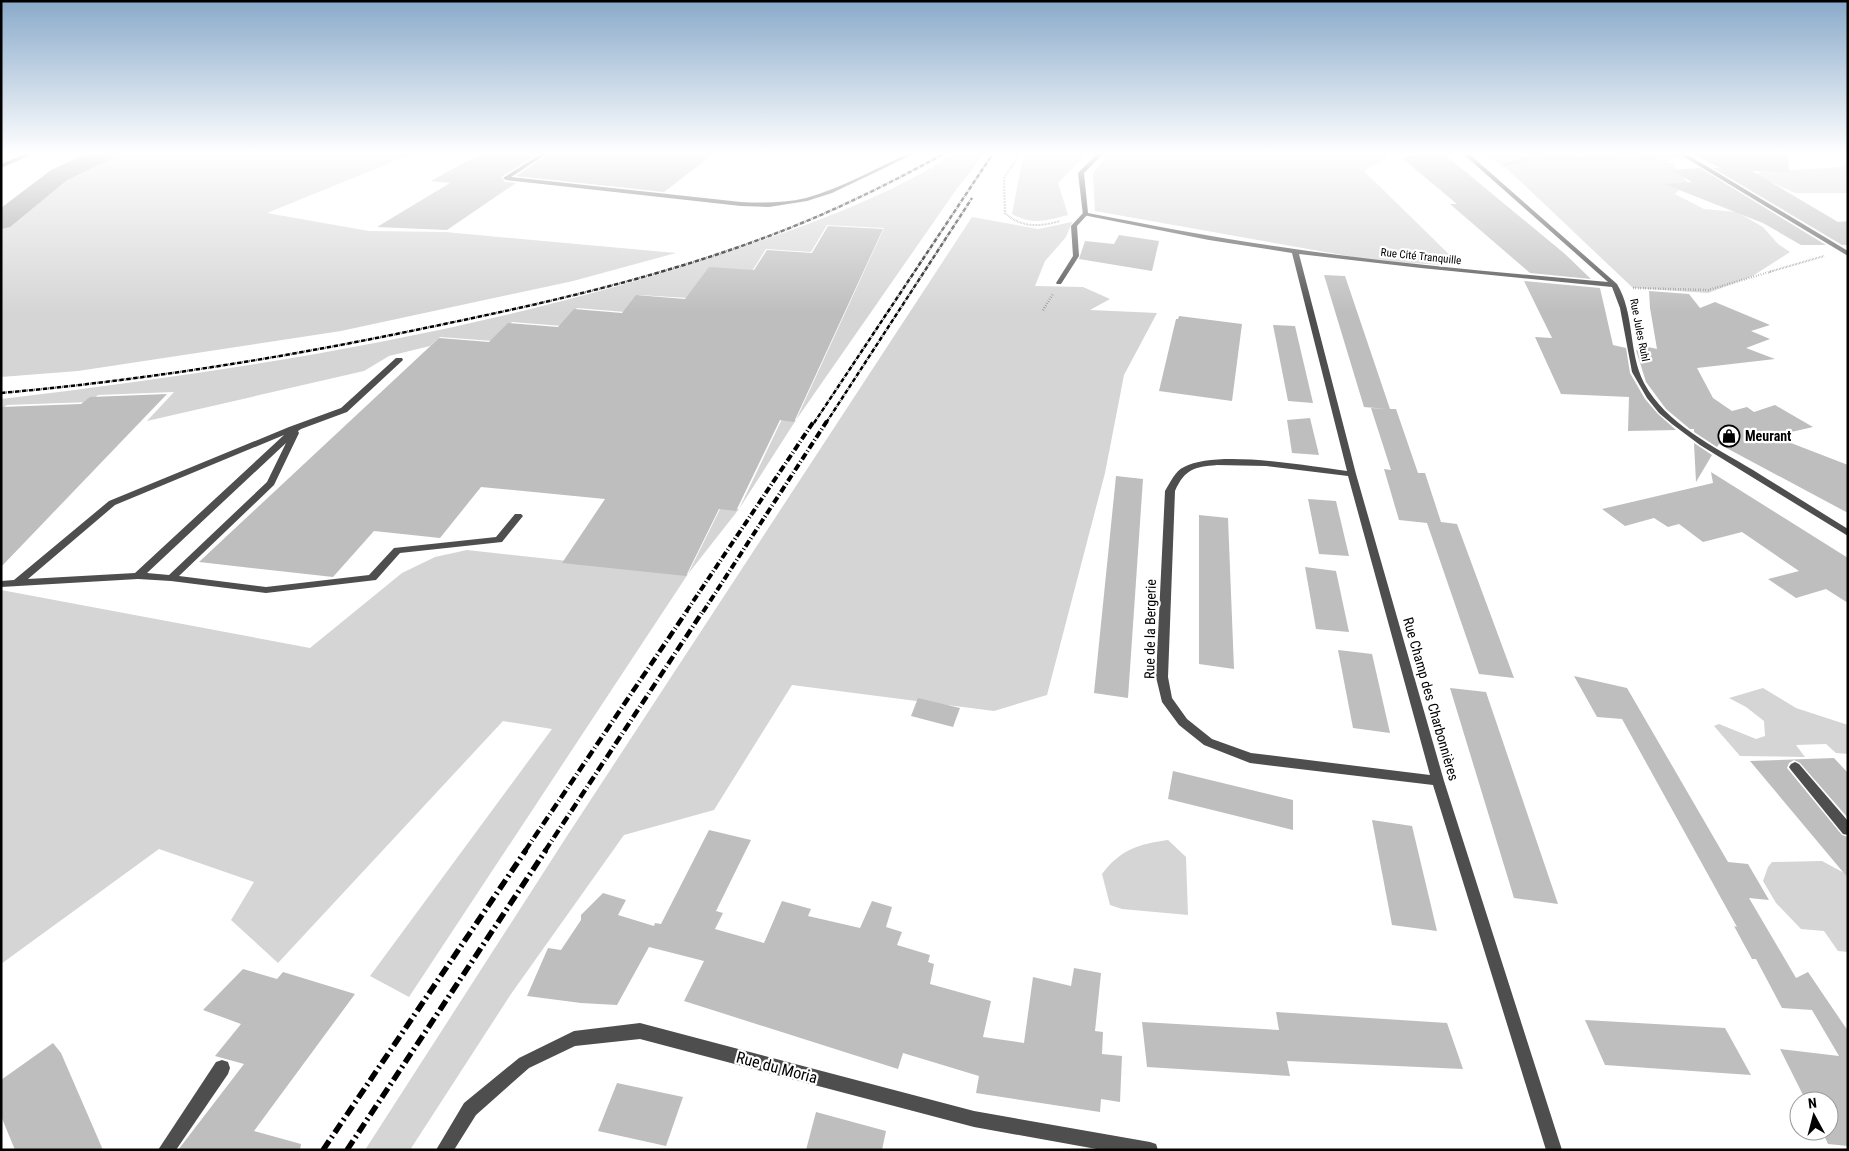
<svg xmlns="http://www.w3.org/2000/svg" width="1849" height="1151" font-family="'Roboto Condensed',sans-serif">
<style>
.green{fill:#d5d5d5}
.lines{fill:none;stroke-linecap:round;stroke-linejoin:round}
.river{fill:#9c9c9c;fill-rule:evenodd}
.building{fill:#bebebe}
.path-far1{stroke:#707070;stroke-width:2;stroke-dasharray:0.5 1;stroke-linecap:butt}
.path{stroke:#707070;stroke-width:2.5;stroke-dasharray:0.5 2;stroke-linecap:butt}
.service{fill:#4e4e4e;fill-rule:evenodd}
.minor{fill:#4e4e4e;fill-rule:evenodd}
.rail-far3{stroke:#000;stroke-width:2.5;stroke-dasharray:4.5 1 0.5 1;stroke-linecap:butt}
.rail-far2{stroke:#000;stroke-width:4;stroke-dasharray:7 2.5 1 2.5;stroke-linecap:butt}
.rail-far1{stroke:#000;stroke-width:4.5;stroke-dasharray:9 3 1 3;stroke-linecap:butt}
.rail{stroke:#000;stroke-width:5.5;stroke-dasharray:11 4 2 4;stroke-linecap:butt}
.labels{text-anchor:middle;stroke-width:4.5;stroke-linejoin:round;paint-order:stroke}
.far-street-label{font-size:11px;fill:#000;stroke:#fff}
.poi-label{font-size:14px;font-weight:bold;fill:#000;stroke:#fff;text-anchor:start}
.street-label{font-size:14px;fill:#000;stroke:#fff}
.near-street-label{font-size:16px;fill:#000;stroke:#fff}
</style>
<rect width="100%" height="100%" fill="#fff"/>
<g class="green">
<polygon points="107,152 417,152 267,213 369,231 445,232 676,253 573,281 341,331 78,371 1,377 1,224 59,175"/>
<path d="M 957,152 L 986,152 L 958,187 L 796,420 L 739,509 L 688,574 L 409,997 L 370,976 L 552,729 L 503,721 L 278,963 L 231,920 L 254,882 L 159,849 L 1,964 L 1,590 L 310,648 L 402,573 L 435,557 L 467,550 L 688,574 L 721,507 L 739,509 L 782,419 L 796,420 L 884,228 L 827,225 L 811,252 L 766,249 L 752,271 L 688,298 L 639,295 L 625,312 L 577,308 L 562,326 L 512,322 L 493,341 L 440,337 L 430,346 L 389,356 L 364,371 L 147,421 L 174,392 L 98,395 L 90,402 L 7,405 L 1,410 L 1,399 C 244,370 487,332 719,255 C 800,228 885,199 957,152 Z"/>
<path d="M 1027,152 L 1088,152 L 1058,183 L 1068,215 C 1047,220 1033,226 1012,214 L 1022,161 Z"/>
<polygon points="1109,152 1397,152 1364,171 1461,266 1376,261 1095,211 1093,174"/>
<polygon points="1476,152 1675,152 1685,159 1648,158 1672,163 1687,182 1675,194 1704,209 1737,212 1763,227 1778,244 1790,252 1751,277 1708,293 1633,288 1503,165"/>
<polygon points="1848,160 1848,193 1795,193 1756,175 1759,172 1842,167"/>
<polygon points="972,217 1038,229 1072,222 1066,237 1045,261 1035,286 1083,287 1110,299 1090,310 1157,313 1124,375 1105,473 1047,695 994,711 792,685 714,810 624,835 511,994 410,1150 365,1150 567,836"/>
<polygon points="1763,688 1796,708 1848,725 1848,754 1836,753 1826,744 1796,745 1805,757 1740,756 1714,726 1719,724 1756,739 1765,736 1764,721 1746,707 1729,698"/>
<path d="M 1168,840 L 1186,857 L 1188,915 L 1122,909 L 1110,905 L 1102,874 C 1120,850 1138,844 1168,840 Z"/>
<polygon points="1822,861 1848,875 1848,952 1838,951 1824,931 1801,929 1776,903 1763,881 1768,867 1772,862"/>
</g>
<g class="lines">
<polygon class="river" points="89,152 118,152 115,157 67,180 10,227 1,229 1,208 51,170"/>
</g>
<g class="building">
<polygon points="483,152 541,152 501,177 505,182 516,183 447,230 377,227 450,183 431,181"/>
<polygon points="552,152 716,152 664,192 516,176"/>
<polygon points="1688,152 1788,152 1789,172 1752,171 1838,222 1848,221 1848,245 1842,245 1713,168 1720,168"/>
<polygon points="1444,154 1565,254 1591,279 1530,273 1450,204 1457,204 1402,158 1406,158 1404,156"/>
<polygon points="1700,168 1826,245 1801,245 1763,223 1664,184 1692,182 1671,170"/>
<polygon points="828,226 883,229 794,422 780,420 736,511 719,509 686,576 562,563 605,499 481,487 440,538 374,531 333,577 199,562 439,338 489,342 508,323 558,327 574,309 622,313 636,295 685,299 709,267 754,270 767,250 812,253"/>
<polygon points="1119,235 1159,241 1152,271 1079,259 1085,241 1114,244"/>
<polygon points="1324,275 1345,276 1390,409 1396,409 1418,473 1425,473 1441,522 1457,524 1514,678 1479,674 1427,523 1399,520 1384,469 1391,470 1371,408 1387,409 1364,407"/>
<polygon points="1524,281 1600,288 1613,345 1626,348 1630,373 1645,399 1658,414 1676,430 1628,431 1629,397 1561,394 1535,337 1552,338"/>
<polygon points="1649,291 1689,294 1700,308 1715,302 1770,325 1751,331 1770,339 1746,348 1775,359 1697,368 1713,398 1732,411 1747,407 1754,412 1775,405 1813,427 1773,436 1848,465 1848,513 1719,444 1717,447 1694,432 1694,429 1690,429 1666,409 1646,382 1636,350 1648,352 1648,347 1657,349 1650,308"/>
<polygon points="1179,316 1242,324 1232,401 1159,391 1176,319 1178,319"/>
<polygon points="1273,325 1295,326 1313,403 1288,401"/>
<polygon points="167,394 1,567 1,407 81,404 90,397"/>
<polygon points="1310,418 1319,455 1292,453 1287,420"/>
<polygon points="1694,443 1712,455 1696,482"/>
<polygon points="1711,472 1848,558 1848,603 1826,589 1796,598 1768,579 1799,571 1742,532 1703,542 1679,524 1668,527 1654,518 1625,526 1602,509 1713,483"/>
<polygon points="1116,476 1143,479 1128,698 1094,693"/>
<polygon points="1308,499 1336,501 1349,556 1319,554"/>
<polygon points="1199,515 1228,518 1234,669 1199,664"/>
<polygon points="1305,567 1336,571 1349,632 1316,629"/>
<polygon points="1338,650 1372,654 1390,733 1353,728"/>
<polygon points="1574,676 1627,688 1728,862 1748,864 1769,900 1749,898 1796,978 1808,972 1848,1031 1848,1146 1828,1144 1822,1131 1829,1131 1829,1101 1806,1101 1780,1049 1839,1056 1812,1010 1782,1008 1756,959 1752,959 1734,926 1737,927 1622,719 1597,717"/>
<polygon points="1450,688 1486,692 1558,904 1514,898"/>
<polygon points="918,698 960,708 953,727 911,716"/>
<polygon points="1834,758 1848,773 1848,818 1800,763 1794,760 1789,763 1787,768 1842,835 1848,837 1848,878 1750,761"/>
<polygon points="1173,771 1293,800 1293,830 1168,799"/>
<polygon points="1372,820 1412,826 1437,931 1392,925"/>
<polygon points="709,830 751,840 716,911 723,913 715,929 764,943 782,901 811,909 808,916 860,928 872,901 892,907 886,927 902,932 897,945 930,955 928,962 934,964 930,984 991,1001 983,1037 1024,1043 1033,977 1071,986 1074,968 1101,973 1095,1031 1103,1032 1102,1054 1122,1056 1120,1102 1101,1099 1100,1112 976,1093 979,1076 903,1053 898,1069 684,1001 704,961 649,947 617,1005 581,1003 527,996 548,948 561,950 581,920 581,915 603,893 626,900 618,915 654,926 655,923 661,924"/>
<polygon points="243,969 277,979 283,972 355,994 254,1131 301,1144 300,1150 178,1150 244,1064 215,1056 241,1024 203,1010"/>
<polygon points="1276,1012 1447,1023 1463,1069 1287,1061 1290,1076 1147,1067 1142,1022 1279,1030"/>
<polygon points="1585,1020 1725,1028 1751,1075 1605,1065"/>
<polygon points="53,1043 61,1053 103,1150 15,1150 1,1116 1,1080"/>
<polygon points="617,1083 683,1097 666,1146 598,1131"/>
<polygon points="816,1112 886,1131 882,1150 806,1150"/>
</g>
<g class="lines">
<g class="path-far1">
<path d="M 1021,152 L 1004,178 L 1005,213 C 1021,228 1040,227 1060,221"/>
<polyline points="1501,166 1533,157 1578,159 1635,157 1669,160"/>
<polyline points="1769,272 1824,256"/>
</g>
<g class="path">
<polyline points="1633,288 1708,290 1773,271"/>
<polyline points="1043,310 1053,294"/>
</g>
<g class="service">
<path d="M 544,152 L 550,152 L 511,177 L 741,202 C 763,203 785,203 806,198 C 842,188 877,168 911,152 L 918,152 L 832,193 L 807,201 L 769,207 L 741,206 L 506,180 L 503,178 Z"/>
<polygon points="1083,213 1088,214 1077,226 1079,256 1061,284 1057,284 1056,283 1073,256 1071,226"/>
<path d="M 396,358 L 402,358 L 403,360 L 347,412 L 301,429 L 298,431 L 299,433 L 274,485 L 179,576 L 266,587 L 369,575 L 394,548 L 496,537 L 515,514 L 521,514 L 523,516 L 502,542 L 400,553 L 376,580 L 266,593 L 171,581 L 138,579 L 1,587 L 1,581 L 14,580 L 109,501 L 289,427 L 341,408 ZM 284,435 L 135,573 L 28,579 L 115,505 ZM 286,443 L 267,482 L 169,575 L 147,573 Z"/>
<polygon points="1795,762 1799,764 1848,821 1848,835 1843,834 1791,770 1789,767 1791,764"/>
<polygon points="222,1060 228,1062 230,1068 228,1074 176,1150 158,1150 216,1062"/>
</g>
<g class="minor">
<polygon points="30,152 37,152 1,168 1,164"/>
<path d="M 1099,152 L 1105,152 L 1084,173 L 1088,213 C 1150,225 1211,237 1274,246 C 1385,263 1496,272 1608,282 L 1461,152 L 1467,152 L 1617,284 C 1635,314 1628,352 1644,383 C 1666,424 1715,447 1753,470 C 1785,490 1816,509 1848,529 L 1848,536 L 1700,445 L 1672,424 L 1659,413 L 1647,398 L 1632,372 L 1620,308 L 1612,287 L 1421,268 L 1299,254 L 1356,474 L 1444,781 L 1562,1150 L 1546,1150 L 1433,785 L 1250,763 L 1204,745 L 1179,725 L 1162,702 L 1156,677 L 1165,491 C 1170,483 1175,471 1184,467 C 1217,449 1308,466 1347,471 L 1292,253 L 1209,240 L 1083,215 L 1078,173 ZM 1217,465 L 1266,466 L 1348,476 L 1430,775 L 1251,753 L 1212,739 L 1187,719 L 1172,698 L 1168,677 L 1175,491 C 1185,469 1194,467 1217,465 Z"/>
<polygon points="1676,152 1683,152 1848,251 1848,256"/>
<polygon points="640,1023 974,1111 1150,1142 1156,1144 1158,1150 1102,1150 974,1127 640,1039 575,1046 529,1068 476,1115 454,1150 436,1150 464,1103 519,1058 574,1031"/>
</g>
<g class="rail-far3">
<path d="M 1,393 C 146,380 288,357 430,327 C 566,299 705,267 832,210 C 872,192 909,173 947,152"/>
<polyline points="814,423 994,152"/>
<polyline points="826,423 972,198"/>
</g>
<g class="rail-far2">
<polyline points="686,612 814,421"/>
<polyline points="703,612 827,421"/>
</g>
<g class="rail-far1">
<polyline points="525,851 687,611"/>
<polyline points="545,851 703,611"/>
</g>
<g class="rail">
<polyline points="323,1150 526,850"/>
<polyline points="347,1150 546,850"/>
</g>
</g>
<linearGradient id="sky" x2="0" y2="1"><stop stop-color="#89aaca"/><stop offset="0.49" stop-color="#fff"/><stop offset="1" stop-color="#fff" stop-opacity="0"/></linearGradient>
<rect width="1849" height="313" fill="url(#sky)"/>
<defs>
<g id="shop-ring" transform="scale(1.125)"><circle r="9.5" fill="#fff" stroke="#000" stroke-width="1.5"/><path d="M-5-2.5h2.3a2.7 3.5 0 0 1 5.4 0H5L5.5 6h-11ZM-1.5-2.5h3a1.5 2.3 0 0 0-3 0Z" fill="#000"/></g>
</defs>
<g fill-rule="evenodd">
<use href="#shop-ring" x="1729" y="436"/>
</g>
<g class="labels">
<g class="far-street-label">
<text transform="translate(1421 256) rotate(6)" y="4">Rue Cité Tranquille</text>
<text transform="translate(1640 330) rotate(79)" y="4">Rue Jules Ruhl</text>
</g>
<g class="poi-label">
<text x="1745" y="441">Meurant</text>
</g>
<g class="street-label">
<text transform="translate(1150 629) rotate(-89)" y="5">Rue de la Bergerie</text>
<text transform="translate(1431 699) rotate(74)" y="5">Rue Champ des Charbonnières</text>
</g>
<g class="near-street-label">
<text transform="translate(777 1067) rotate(15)" y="6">Rue du Moria</text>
</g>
</g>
<rect width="1849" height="1151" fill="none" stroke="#000000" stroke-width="5"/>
<g transform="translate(1814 1116) rotate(353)"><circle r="24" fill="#ffffff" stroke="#999999"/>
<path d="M0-4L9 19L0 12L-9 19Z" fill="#000000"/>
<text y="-8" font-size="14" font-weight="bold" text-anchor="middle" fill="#000000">N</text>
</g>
</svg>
